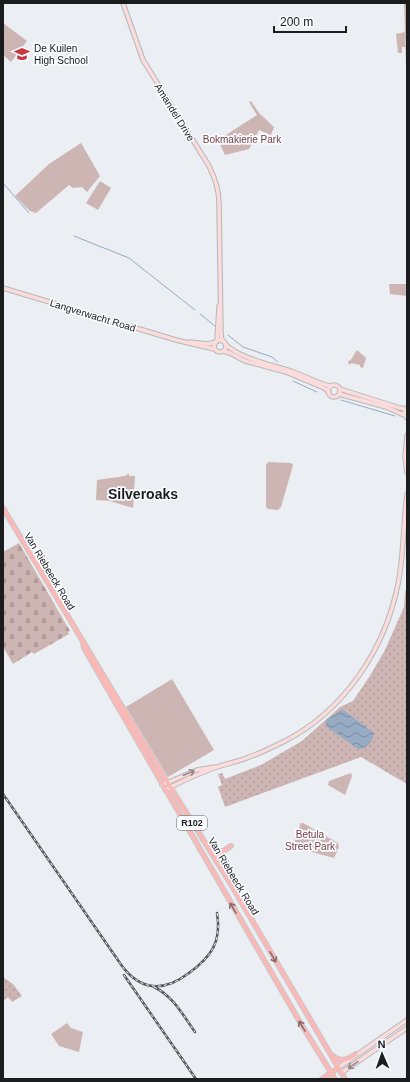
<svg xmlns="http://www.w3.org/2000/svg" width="410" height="1082" font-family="Helvetica,sans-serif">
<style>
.grass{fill:url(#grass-dots)}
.cemetery{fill:url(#cemetery-stones)}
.green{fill:#cdb5b3}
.water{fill:url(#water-waves)}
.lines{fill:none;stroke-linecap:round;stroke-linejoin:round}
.stream{stroke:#97abc5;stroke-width:1}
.secondary-casing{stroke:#b5b8bc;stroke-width:5.5}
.primary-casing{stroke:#c8c9c9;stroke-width:6}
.secondary{stroke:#fcdcda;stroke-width:3.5}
.primary{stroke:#fab8b6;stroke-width:4}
.rail-casing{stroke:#56585a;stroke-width:2.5}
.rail{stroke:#f8fbff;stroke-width:1;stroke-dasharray:3;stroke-linecap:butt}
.oneway{stroke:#978685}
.oneway2{stroke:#8a6a6a}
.labels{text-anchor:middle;stroke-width:3.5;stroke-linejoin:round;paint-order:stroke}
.shield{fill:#f8fbff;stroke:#5d5f61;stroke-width:1}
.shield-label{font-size:9px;font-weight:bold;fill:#1b1c1d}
.poi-label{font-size:10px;fill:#1b1c1d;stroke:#f8fbff;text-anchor:start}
.street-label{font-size:10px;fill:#1b1c1d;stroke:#f8fbff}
.park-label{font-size:10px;fill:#774240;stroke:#f8fbff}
.district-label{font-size:14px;font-weight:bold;fill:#1b1c1d;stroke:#f8fbff}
</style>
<defs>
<pattern id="grass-dots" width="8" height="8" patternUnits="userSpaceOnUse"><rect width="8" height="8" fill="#cdb5b3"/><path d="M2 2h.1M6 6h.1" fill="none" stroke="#af9b9a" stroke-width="1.8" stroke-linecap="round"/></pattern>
<pattern id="cemetery-stones" width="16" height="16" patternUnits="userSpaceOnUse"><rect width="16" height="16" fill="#cdb5b3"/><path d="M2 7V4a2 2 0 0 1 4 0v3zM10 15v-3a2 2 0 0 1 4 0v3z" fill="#af9b9a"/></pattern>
<pattern id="water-waves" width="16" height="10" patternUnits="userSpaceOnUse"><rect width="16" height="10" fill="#97abc5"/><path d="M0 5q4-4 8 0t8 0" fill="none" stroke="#7a8a9f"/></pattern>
</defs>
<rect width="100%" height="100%" fill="#ebeef2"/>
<g class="grass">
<polygon points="404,3 407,3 407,98"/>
<polygon points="407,590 407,784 361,757 225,807 218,787 222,785 218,774 222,773 225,779 261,765 302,741 340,707 353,701 371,674 385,650 404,607 405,591"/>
<polygon points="3,977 13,984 22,996 12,1002 8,997 3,1001"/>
</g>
<polygon class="cemetery" points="19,543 70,631 68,632 69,634 34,654 32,652 13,664 3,647 3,552"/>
<g class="green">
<polygon points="3,23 27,41 11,62 3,55"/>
<polygon points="405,32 405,47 402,47 402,53 398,53 396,34"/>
<polygon points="251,101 259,113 274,127 271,135 259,130 249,149 225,155 218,140 257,115 249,102"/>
<polygon points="81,143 100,176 87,192 82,187 73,188 69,185 36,213 30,211 15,196 49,164"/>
<polygon points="100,181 111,188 98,210 86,203"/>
<polygon points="389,284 407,284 407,296 390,294"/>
<polygon points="357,350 366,358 363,368 360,367 360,365 351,363 350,365 348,363 349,360 350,361"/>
<polygon points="268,462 291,463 293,465 281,507 278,510 268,509 266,507 266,465"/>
<polygon points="128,474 129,474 129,476 135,476 133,508 110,501 96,500 97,480 125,476"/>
<polygon points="172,679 214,750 168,777 126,707"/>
<polygon points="351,773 352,776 345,795 328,785 329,781"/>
<polygon points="301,823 303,823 338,843 339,847 334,858 293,847 300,825"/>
<polygon points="67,1023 71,1028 83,1032 79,1052 59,1046 51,1034"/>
</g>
<path class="water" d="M 341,710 L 345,711 L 374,733 C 373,742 366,749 358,749 L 326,726 L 326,720 Z"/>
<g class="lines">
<g class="stream">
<polyline points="3,183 29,213"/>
<polyline points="74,236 129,258 195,310"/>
<polyline points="200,314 215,326"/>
<polyline points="228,335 243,347 272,357 278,362"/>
<polyline points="293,381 317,392"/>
<polyline points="341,400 395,416"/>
</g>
<g class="secondary-casing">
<g id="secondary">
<path d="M 123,3 L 143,60 L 209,166 C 215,178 219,189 219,203 L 221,334 L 222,341"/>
<polyline points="3,288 176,340 214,349"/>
<circle cx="220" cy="346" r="6"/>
<polyline points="217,341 219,306"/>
<polyline points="190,342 208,344 216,342"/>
<path d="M 225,344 C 244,361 273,364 296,373 C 308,377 318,384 331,386"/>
<polyline points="223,351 230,353 245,361 286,372 324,388 329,392"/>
<circle cx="334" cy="391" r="6"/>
<polyline points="340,389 400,408 406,409"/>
<polyline points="339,394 386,407 404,415"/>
<polyline points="407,408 404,413 407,418"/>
<polyline points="407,435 405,457 407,473"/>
<polyline points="162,785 197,770 215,767"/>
<path d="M 165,790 C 182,781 202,772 220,766 C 230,763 240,761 249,757 C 261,753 273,747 285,741 C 345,710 385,649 398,584 C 404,555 403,524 407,494"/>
<polyline points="338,1068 407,1020"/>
<polyline points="341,1073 407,1028"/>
</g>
</g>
<g class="primary-casing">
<g id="primary">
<polyline points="3,508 166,780 232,886 345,1079"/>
<polyline points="83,643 84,648 301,1024 335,1079"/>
<polyline points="209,847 216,851 223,851"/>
<polyline points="216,861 219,854 231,846"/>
<path d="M 333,1056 C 341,1063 348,1059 356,1054"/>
<polyline points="322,1079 338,1068"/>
</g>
</g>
<use href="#secondary" class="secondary"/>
<use href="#primary" class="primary"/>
<g class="rail-casing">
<g id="rail">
<path d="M 3,794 L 122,966 C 141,991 164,992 189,973 C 211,957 222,942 217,913"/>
<polyline points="124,975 196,1079"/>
<path d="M 154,987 C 173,996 183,1015 195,1032"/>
</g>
</g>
<use href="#rail" class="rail"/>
</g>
<defs><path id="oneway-shaft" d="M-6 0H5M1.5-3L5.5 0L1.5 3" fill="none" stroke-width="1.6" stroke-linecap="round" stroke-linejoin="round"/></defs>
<g class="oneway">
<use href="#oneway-shaft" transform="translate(189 773) rotate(-22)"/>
<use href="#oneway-shaft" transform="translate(353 1065) rotate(145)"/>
</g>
<g class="oneway2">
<use href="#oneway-shaft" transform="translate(233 908) rotate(-120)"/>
<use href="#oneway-shaft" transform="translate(273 957) rotate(60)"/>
<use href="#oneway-shaft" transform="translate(302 1026) rotate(-122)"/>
</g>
<defs>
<g id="school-bare" transform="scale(1.2)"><path d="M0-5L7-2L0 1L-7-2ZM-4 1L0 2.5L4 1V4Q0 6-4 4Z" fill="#c8393f" stroke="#f8fbff" stroke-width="2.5" paint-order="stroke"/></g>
</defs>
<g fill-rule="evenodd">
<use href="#school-bare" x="22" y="54"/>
</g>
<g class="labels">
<rect class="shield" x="177" y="816" width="30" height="14" rx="3"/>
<g class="shield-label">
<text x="192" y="826">R102</text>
</g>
<g class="poi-label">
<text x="34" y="52">De Kuilen<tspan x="34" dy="12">High School</tspan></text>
</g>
<g class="street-label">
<text transform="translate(175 112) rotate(58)" y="4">Amandel Drive</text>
<text transform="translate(93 315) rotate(17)" y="4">Langverwacht Road</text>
<text transform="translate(50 571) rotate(59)" y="4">Van Riebeeck Road</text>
<text transform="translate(234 876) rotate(59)" y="4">Van Riebeeck Road</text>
</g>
<g class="park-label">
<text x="242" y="143">Bokmakierie Park</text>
<text x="310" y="838">Betula<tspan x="310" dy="12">Street Park</tspan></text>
</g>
<g class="district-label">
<text x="143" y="499">Silveroaks</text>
</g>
</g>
<rect width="410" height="1082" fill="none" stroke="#1b1c1d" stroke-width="8"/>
<g transform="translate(382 1054) rotate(358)" stroke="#f8fbff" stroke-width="3" paint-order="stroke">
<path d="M0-3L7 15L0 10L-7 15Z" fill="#1b1c1d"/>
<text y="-6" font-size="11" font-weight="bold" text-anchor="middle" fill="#1b1c1d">N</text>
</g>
<path d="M274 26v6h72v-6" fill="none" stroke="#1b1c1d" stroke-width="2"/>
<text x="280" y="26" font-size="12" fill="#1b1c1d" stroke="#f8fbff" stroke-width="3" paint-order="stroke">200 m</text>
</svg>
